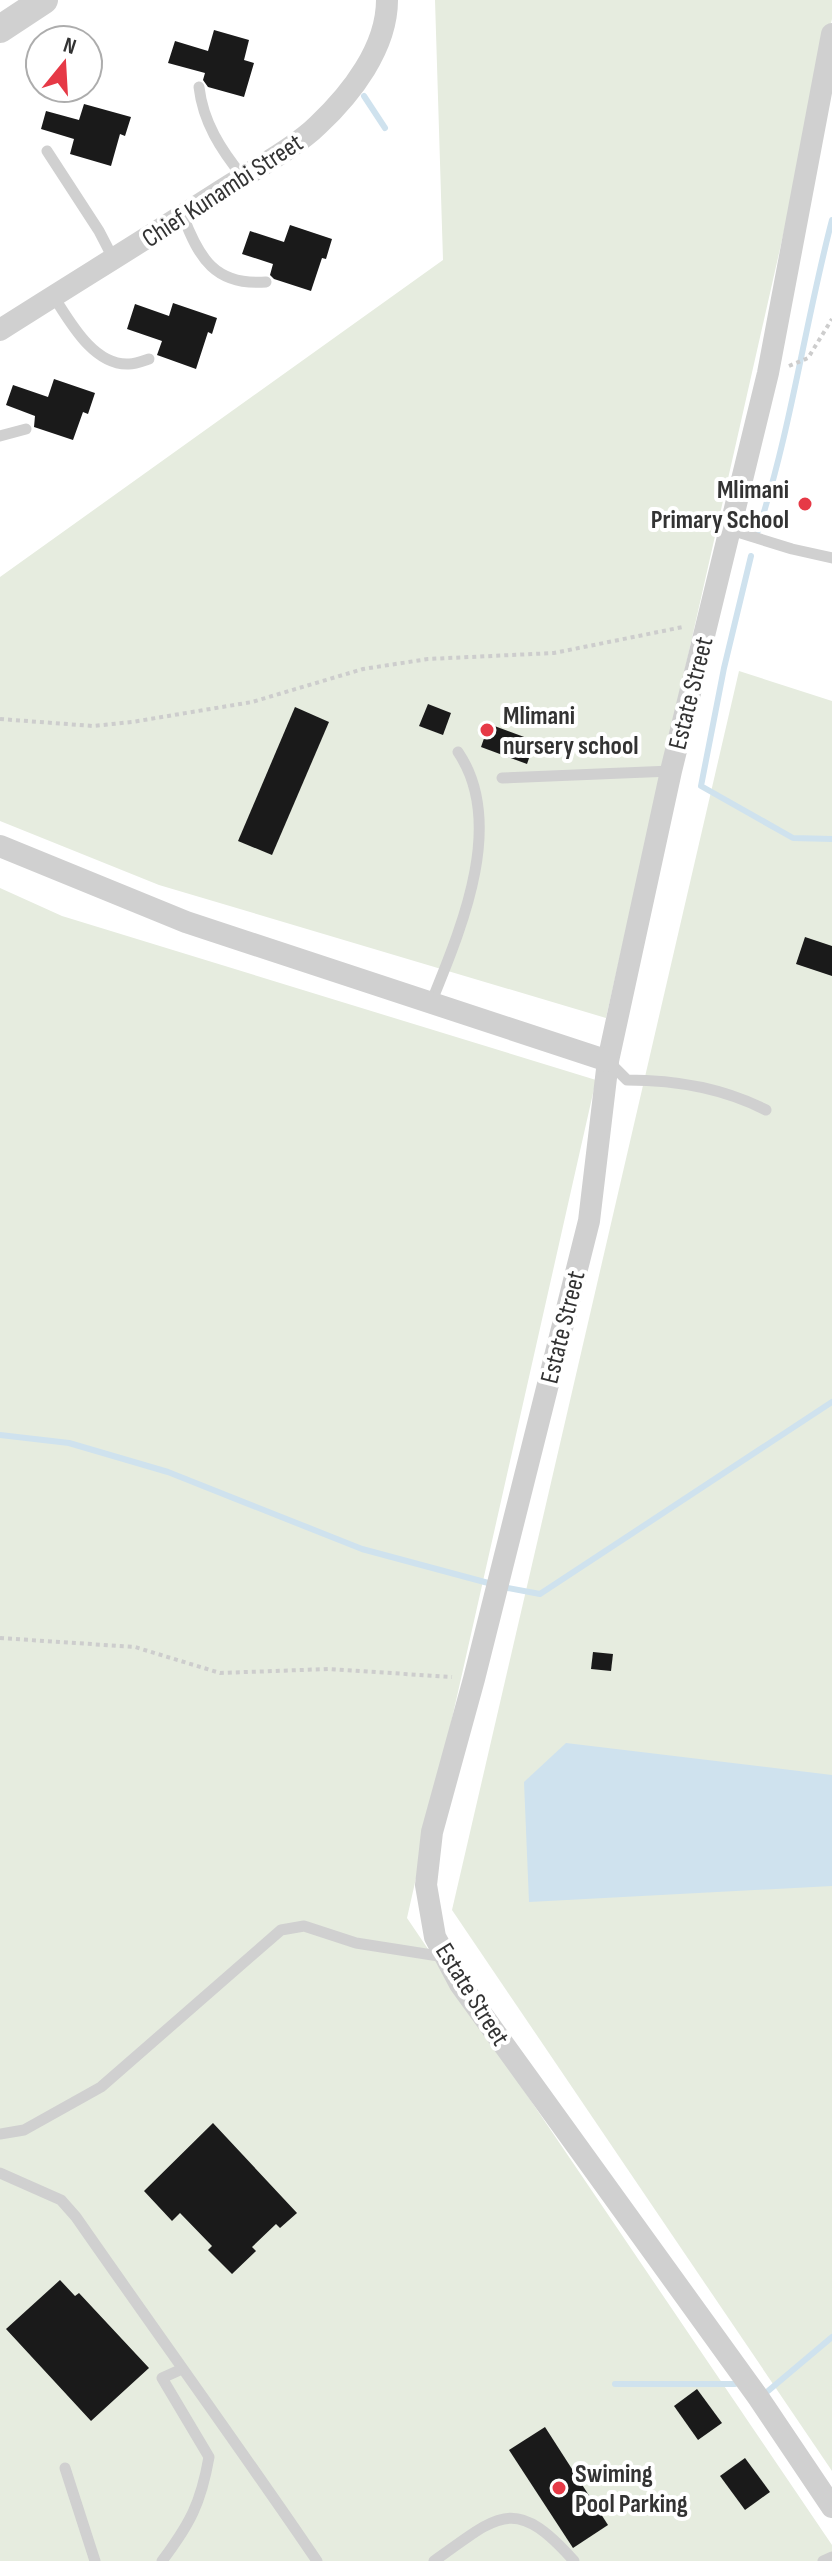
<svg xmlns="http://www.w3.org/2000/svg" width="832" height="2561" font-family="'Sofia Sans Condensed',sans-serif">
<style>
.green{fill:#e6ecdf}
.water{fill:#cfe2ee}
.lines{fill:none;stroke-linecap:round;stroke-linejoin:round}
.stream{stroke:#cfe2ee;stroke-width:6}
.building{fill:#1a1a1a}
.path{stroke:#cdcdcd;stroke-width:4;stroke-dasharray:4 4;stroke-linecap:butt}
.service{stroke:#d0d0d0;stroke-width:11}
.minor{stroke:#d0d0d0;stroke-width:22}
.tertiary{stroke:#d0d0d0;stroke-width:28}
.poi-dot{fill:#e63946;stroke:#fff;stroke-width:3}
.labels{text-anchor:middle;stroke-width:8;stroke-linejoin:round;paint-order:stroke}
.street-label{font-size:26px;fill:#333;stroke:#fff}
.poi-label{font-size:26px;font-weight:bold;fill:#333;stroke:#fff;text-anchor:start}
</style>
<rect width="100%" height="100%" fill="#fff"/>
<g class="green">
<polygon points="435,0 832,0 832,19 606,1018 159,885 0,821 0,577 443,260"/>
<polygon points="739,671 832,701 832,2471 452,1910"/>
<polygon points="0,888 62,916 596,1080 407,1918 832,2545 832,2561 0,2561"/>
</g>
<polygon class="water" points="566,1743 832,1775 832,1886 529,1902 524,1782"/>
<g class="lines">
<g class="stream">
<polyline points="364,96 385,128"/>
<path d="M 758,531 C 791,430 805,323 832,220"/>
<polyline points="751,556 724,668 701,786 793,838 832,839"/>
<polyline points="0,1435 69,1443 168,1472 362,1549 492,1584"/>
<polyline points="503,1587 540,1594 832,1402"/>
<polyline points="615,2384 735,2384"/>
<polyline points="768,2391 832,2337"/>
</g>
</g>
<g class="building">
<polygon points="214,30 249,40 244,60 254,63 244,97 208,87 203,80 205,73 168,63 175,41 208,51"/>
<polygon points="84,104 131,117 125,136 120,134 111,166 70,154 74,139 41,129 46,111 79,120"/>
<polygon points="290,225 332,239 326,259 322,258 311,291 274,279 270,275 273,264 242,254 250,231 284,242"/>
<polygon points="173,303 217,318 212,334 208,332 196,369 157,355 162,341 127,329 135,304 169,316"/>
<polygon points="54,379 95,393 88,414 83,412 73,440 34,427 35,416 6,405 13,385 48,397"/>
<polygon points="428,704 451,713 443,735 419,726"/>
<polygon points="295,707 329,722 272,855 238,841"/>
<polygon points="489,724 535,741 527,764 481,747"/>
<polygon points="805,937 832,946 832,976 796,964"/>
<polygon points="593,1652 613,1654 611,1671 591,1669"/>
<polygon points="213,2123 297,2213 280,2228 276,2224 252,2247 256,2251 232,2274 208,2250 212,2246 180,2213 172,2221 144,2191"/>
<polygon points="60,2280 75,2296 79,2293 149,2368 91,2421 6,2329"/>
<polygon points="697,2389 722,2423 698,2440 674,2406"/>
<polygon points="545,2427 608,2525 573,2548 509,2450"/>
<polygon points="745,2458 770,2492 745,2510 720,2476"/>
</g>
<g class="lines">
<g class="path">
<polyline points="789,366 808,358 832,319"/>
<polyline points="0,719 93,726 132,722 252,702 363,669 428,659 554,653 683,627"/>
<polyline points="0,1638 135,1647 220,1673 328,1669 452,1677"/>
</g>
<g class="service">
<path d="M 199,87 C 203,122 221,150 243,177"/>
<polyline points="47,151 99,231 114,260"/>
<path d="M 183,216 C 199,258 215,286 266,282"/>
<path d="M 54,297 C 70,322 94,366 129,364 C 135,364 143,361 149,359"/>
<polyline points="0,436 26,429"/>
<polyline points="731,530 792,549 832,558"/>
<polyline points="502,778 671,771"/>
<path d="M 431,1003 C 460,931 507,824 458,752"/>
<path d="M 608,1061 L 627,1080 C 675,1080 723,1088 766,1110"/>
<polyline points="0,2134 24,2130 101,2087 281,1930 304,1926 356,1943 445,1957"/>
<path d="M 0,2173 L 61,2200 L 76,2217 C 156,2332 238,2445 317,2561"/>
<polyline points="65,2468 95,2561"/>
<path d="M 162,2561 C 190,2524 201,2503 209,2457 L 162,2378 L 182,2369"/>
<path d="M 434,2561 C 498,2516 514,2493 574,2561"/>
<polyline points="823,2561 832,2557"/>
</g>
<g class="minor">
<polyline points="832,34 768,373 671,771 608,1061 589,1221 474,1679 432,1832 426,1885 435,1937 460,1984 758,2397 832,2507"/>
<path d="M 0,330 C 74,283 149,237 222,190 C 250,172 296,147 318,125 C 351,94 387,48 387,0"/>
<polyline points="0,846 186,922 608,1061"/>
</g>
<polyline class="tertiary" points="0,29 44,0"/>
</g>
<g class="poi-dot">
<circle cx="805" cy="504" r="8"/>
<circle cx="487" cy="730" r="8"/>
<circle cx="559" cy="2488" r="8"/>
</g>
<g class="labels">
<g class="street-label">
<text transform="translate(222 190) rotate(-33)" y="9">Chief Kunambi Street</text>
<text transform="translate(690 693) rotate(-76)" y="9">Estate Street</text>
<text transform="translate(562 1327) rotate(-76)" y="9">Estate Street</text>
<text transform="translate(473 1994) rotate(58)" y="9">Estate Street</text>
</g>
<g class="poi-label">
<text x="789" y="498" text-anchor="end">Mlimani<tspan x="789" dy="30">Primary School</tspan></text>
<text x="503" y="724">Mlimani<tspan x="503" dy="30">nursery school</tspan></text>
<text x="575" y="2482">Swiming<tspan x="575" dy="30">Pool Parking</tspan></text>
</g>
</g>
<g transform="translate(64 64) rotate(18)"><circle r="38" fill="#ffffff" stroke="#adadad" stroke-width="2"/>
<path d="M0-6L14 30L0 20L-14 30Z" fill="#e63946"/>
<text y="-12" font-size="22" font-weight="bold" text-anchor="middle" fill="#333333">N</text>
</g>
</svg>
